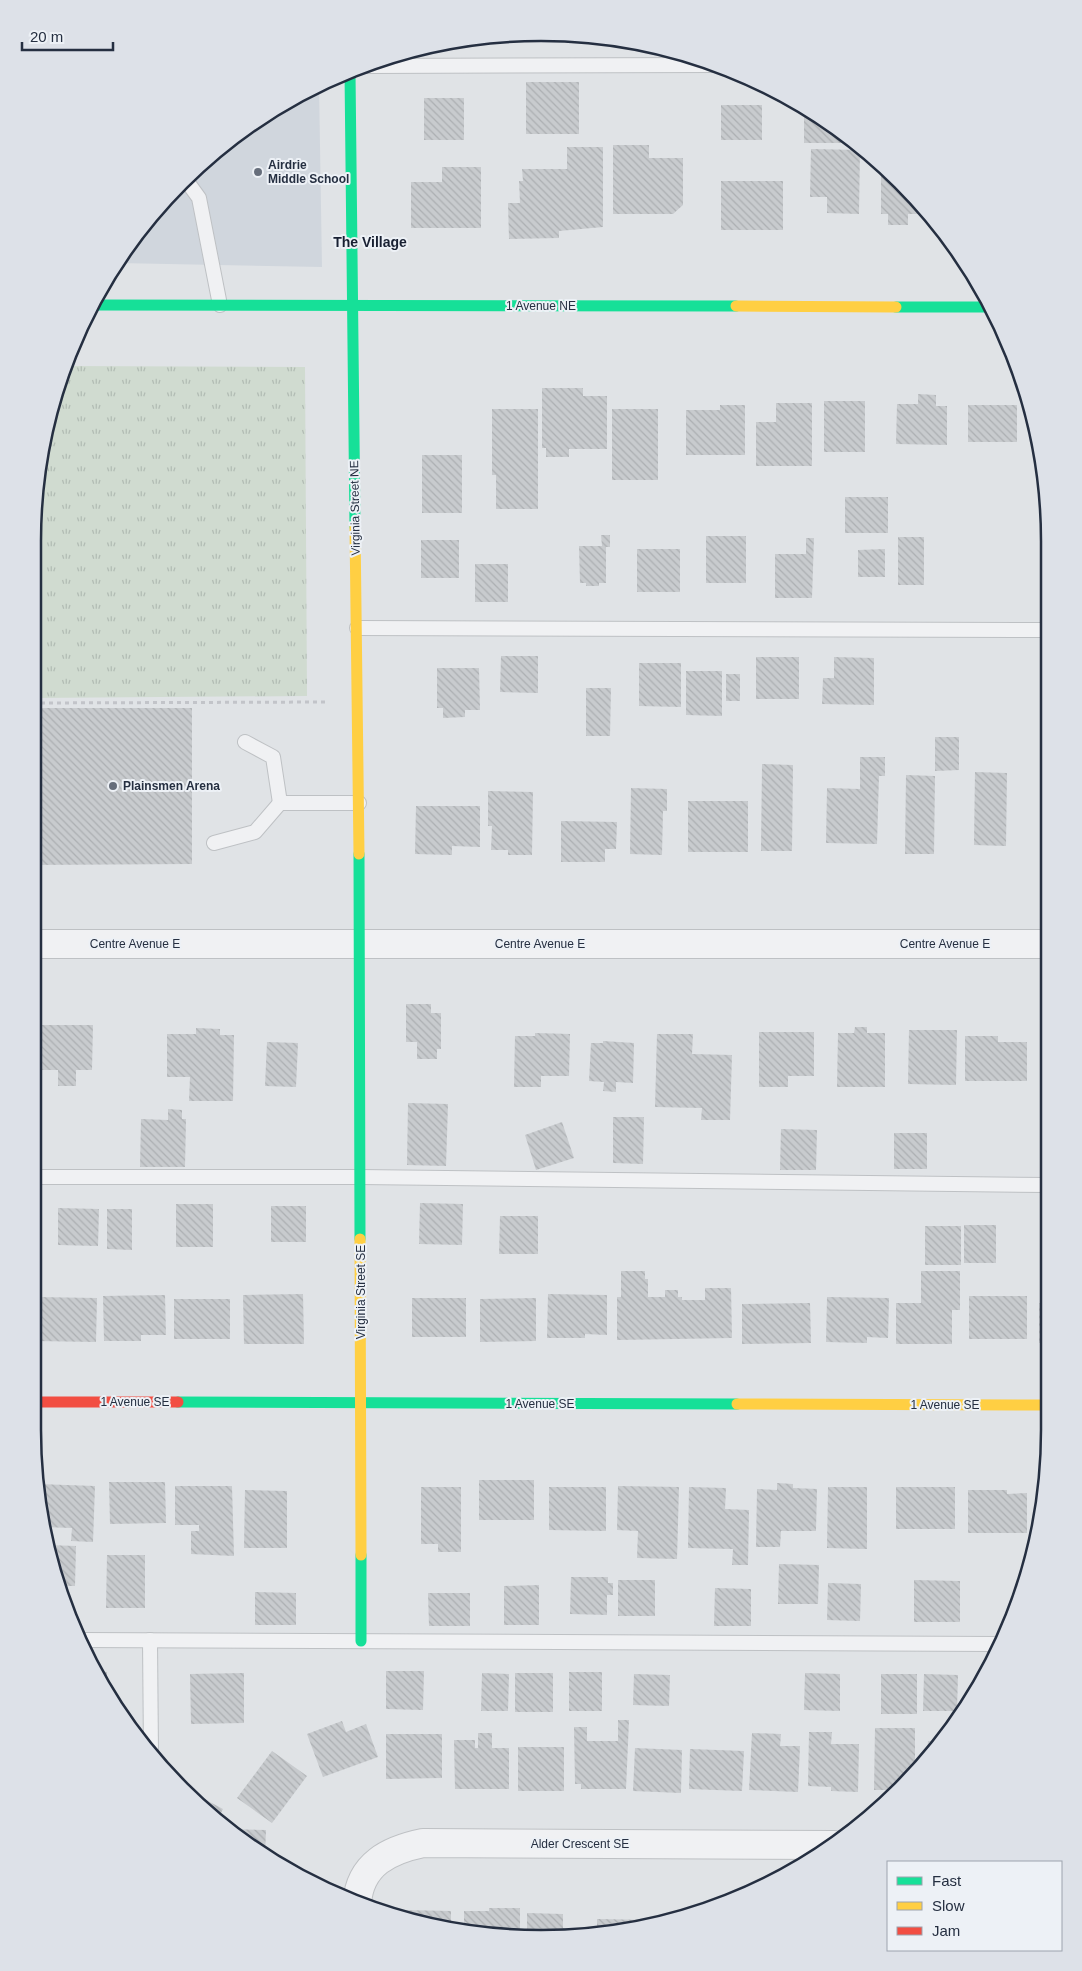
<svg xmlns="http://www.w3.org/2000/svg" width="1082" height="1971" font-family="Arial,sans-serif">
<style>
.built{fill:#d0d6dd}
.park{fill:url(#park-tufts)}
.building{fill:url(#building-back-hatch)}
.lines{fill:none;stroke-linecap:round;stroke-linejoin:round}
.lane-casing{stroke:#bec1c4;stroke-width:16}
.street-casing{stroke:#bec1c4;stroke-width:30}
.path{stroke:#c2c4c9;stroke-width:3;stroke-dasharray:4 4;stroke-linecap:butt}
.lane{stroke:#f0f1f3;stroke-width:14}
.street{stroke:#f0f1f3;stroke-width:28}
.fast{stroke:#16e098;stroke-width:11}
.slow{stroke:#ffcf43;stroke-width:11}
.jam{stroke:#f24e42;stroke-width:11}
.poi-dot{fill:#666e7b;stroke:#edf1f6;stroke-width:2}
.labels{text-anchor:middle;stroke-width:4;stroke-linejoin:round;paint-order:stroke}
.poi-label{font-size:12px;font-weight:bold;fill:#252f41;stroke:#edf1f6;text-anchor:start}
.street-label{font-size:12px;fill:#252f41;stroke:#edf1f6}
.neighbourhood-label{font-size:14px;font-weight:bold;fill:#182032;stroke:#edf1f6}
.rim{fill:none;stroke:#252f41;stroke-width:2.5}
</style>
<defs>
<pattern id="park-tufts" width="24" height="20" patternUnits="userSpaceOnUse" patternTransform="scale(1.25)"><rect width="24" height="20" fill="#d0dbd0"/><path d="M3 7l-1-3M5 7V3M7 7l1-3M15 17l-1-3M17 17v-4M19 17l1-3" fill="none" stroke="#b2bcb4"/></pattern>
<pattern id="building-back-hatch" width="6" height="6" patternUnits="userSpaceOnUse" patternTransform="scale(1.25)"><rect width="6" height="6" fill="#c8cbce"/><path d="M-1 5l2 2M0 0l6 6M5-1l2 2" fill="none" stroke="#acafb2"/></pattern>
</defs>
<rect width="100%" height="100%" fill="#e0e3e6"/>
<polygon class="built" points="319,84 322,267 117,263 159,206 231,138"/>
<polygon class="park" points="68,366 305,367 307,696 33,698 34,508 50,409"/>
<g class="building">
<rect x="526" y="82" width="53" height="52"/>
<rect x="424" y="98" width="40" height="42"/>
<rect x="721" y="105" width="41" height="35"/>
<polygon points="804,107 843,135 843,143 804,143"/>
<polygon points="613,145 649,145 649,158 683,158 683,205 673,214 613,214"/>
<polygon points="567,147 603,147 603,227 559,231 559,238 509,239 508,203 520,203 519,181 523,181 522,169 567,169"/>
<polygon points="811,149 860,150 859,214 827,213 827,197 810,197"/>
<polygon points="881,163 918,207 918,214 908,214 908,225 888,225 888,214 881,214"/>
<polygon points="442,167 481,167 481,228 411,228 411,182 442,182"/>
<rect x="721" y="181" width="62" height="49"/>
<polygon points="542,388 583,388 583,396 607,396 607,449 569,449 569,457 546,457 546,448 542,448"/>
<polygon points="918,394 936,395 936,406 947,406 947,445 896,444 897,404 918,404"/>
<rect x="824" y="401" width="41" height="51"/>
<polygon points="776,403 812,403 812,466 756,466 756,422 776,422"/>
<polygon points="720,405 745,405 745,455 686,455 686,410 720,410"/>
<rect x="968" y="405" width="49" height="37"/>
<polygon points="492,409 538,409 538,509 496,509 496,475 492,475"/>
<rect x="612" y="409" width="46" height="71"/>
<rect x="422" y="455" width="40" height="58"/>
<rect x="845" y="497" width="43" height="36"/>
<polygon points="601,535 610,535 610,547 606,547 606,583 599,583 599,586 586,586 586,583 580,583 579,546 602,546"/>
<rect x="706" y="536" width="40" height="47"/>
<rect x="898" y="537" width="26" height="48"/>
<polygon points="806,538 814,538 812,598 775,598 775,554 806,554"/>
<rect x="421" y="540" width="38" height="38"/>
<rect x="637" y="549" width="43" height="43"/>
<polygon points="885,549 885,577 858,577 858,550"/>
<rect x="475" y="564" width="33" height="38"/>
<polygon points="501,656 538,656 538,693 500,692"/>
<rect x="756" y="657" width="43" height="42"/>
<polygon points="834,657 874,658 874,705 822,704 823,678 834,678"/>
<polygon points="639,663 681,663 681,707 639,706"/>
<polygon points="437,668 479,668 480,710 465,710 465,717 443,718 443,708 437,708"/>
<polygon points="686,671 722,671 722,716 686,715"/>
<rect x="726" y="674" width="14" height="27"/>
<polygon points="586,688 611,688 610,736 586,736"/>
<rect x="1042" y="702" width="4" height="51"/>
<polygon points="33,708 192,708 192,864 33,865"/>
<polygon points="935,737 959,737 959,770 935,771"/>
<polygon points="860,757 885,757 885,776 879,776 877,844 826,843 827,788 860,789"/>
<polygon points="762,764 793,765 792,851 761,851"/>
<polygon points="975,772 1007,773 1006,846 974,845"/>
<polygon points="906,775 935,776 934,854 905,854"/>
<polygon points="631,788 667,789 667,811 663,811 662,855 630,854"/>
<polygon points="488,791 533,792 532,855 508,855 508,850 491,850 492,826 488,826"/>
<rect x="688" y="801" width="60" height="51"/>
<polygon points="416,806 480,806 480,847 452,846 452,855 415,854"/>
<polygon points="561,821 617,822 616,849 605,849 605,862 561,862"/>
<polygon points="406,1004 431,1004 431,1013 441,1013 441,1049 437,1049 437,1059 417,1059 417,1042 406,1042"/>
<rect x="1045" y="1016" width="2" height="68"/>
<polygon points="42,1025 93,1025 92,1070 76,1070 76,1086 58,1086 58,1070 41,1070"/>
<polygon points="855,1027 867,1027 867,1033 885,1033 885,1087 837,1087 838,1033 854,1033"/>
<polygon points="196,1028 220,1029 220,1035 234,1035 233,1101 189,1101 190,1077 167,1077 167,1034 196,1034"/>
<polygon points="909,1030 957,1030 956,1085 908,1084"/>
<polygon points="759,1032 814,1032 814,1076 788,1076 788,1087 759,1087"/>
<polygon points="535,1033 570,1034 569,1076 541,1076 541,1087 514,1087 515,1036 535,1036"/>
<polygon points="657,1034 693,1034 692,1054 732,1055 730,1120 701,1120 702,1108 655,1107"/>
<polygon points="965,1036 998,1036 998,1042 1027,1042 1027,1081 965,1081"/>
<polygon points="603,1041 634,1043 633,1083 616,1082 616,1092 603,1091 604,1082 589,1081 591,1043 603,1043"/>
<polygon points="267,1042 298,1043 296,1087 265,1086"/>
<polygon points="408,1103 448,1104 446,1166 407,1165"/>
<polygon points="168,1109 182,1110 182,1119 186,1119 185,1167 140,1167 141,1119 168,1120"/>
<polygon points="613,1117 644,1117 643,1164 613,1163"/>
<polygon points="562,1122 574,1158 536,1170 525,1135"/>
<polygon points="781,1129 817,1130 816,1170 780,1170"/>
<rect x="894" y="1133" width="33" height="36"/>
<polygon points="420,1203 463,1204 462,1245 419,1244"/>
<rect x="176" y="1204" width="37" height="43"/>
<rect x="271" y="1206" width="35" height="36"/>
<polygon points="58,1208 99,1209 98,1246 58,1245"/>
<polygon points="107,1209 132,1209 132,1250 107,1249"/>
<polygon points="500,1216 538,1216 538,1254 499,1254"/>
<rect x="964" y="1225" width="32" height="38"/>
<rect x="925" y="1226" width="36" height="39"/>
<polygon points="621,1271 645,1271 645,1279 648,1279 648,1297 665,1297 665,1290 678,1290 678,1297 682,1297 682,1300 705,1300 705,1288 731,1288 732,1338 617,1340 617,1297 621,1297"/>
<polygon points="921,1271 960,1271 960,1310 952,1310 952,1344 896,1344 896,1303 921,1303"/>
<polygon points="303,1294 304,1344 244,1344 243,1295"/>
<polygon points="548,1294 607,1295 607,1335 585,1334 585,1338 547,1338"/>
<polygon points="165,1295 166,1335 141,1335 141,1341 104,1341 103,1296"/>
<rect x="969" y="1296" width="58" height="43"/>
<polygon points="36,1297 97,1298 96,1342 35,1341"/>
<polygon points="827,1297 889,1298 888,1338 867,1337 867,1343 826,1342"/>
<rect x="412" y="1298" width="54" height="39"/>
<polygon points="536,1298 536,1341 480,1342 480,1299"/>
<rect x="174" y="1299" width="56" height="40"/>
<polygon points="810,1303 811,1343 742,1344 742,1304"/>
<rect x="1039" y="1303" width="9" height="40"/>
<rect x="479" y="1480" width="55" height="40"/>
<polygon points="109,1482 165,1482 166,1523 110,1524"/>
<polygon points="777,1483 793,1484 793,1488 817,1489 816,1531 781,1531 780,1547 756,1547 757,1489 777,1490"/>
<polygon points="38,1484 95,1486 93,1542 71,1541 72,1528 42,1527"/>
<polygon points="175,1486 232,1486 234,1556 191,1554 191,1531 199,1531 199,1525 175,1525"/>
<polygon points="618,1486 679,1487 677,1559 637,1558 638,1531 617,1530"/>
<polygon points="421,1487 461,1487 461,1552 438,1552 438,1544 421,1544"/>
<polygon points="549,1487 606,1487 606,1531 549,1530"/>
<polygon points="689,1487 726,1488 725,1509 749,1510 748,1565 732,1565 733,1549 688,1548"/>
<polygon points="828,1487 867,1487 867,1549 827,1548"/>
<rect x="896" y="1487" width="59" height="42"/>
<polygon points="245,1490 287,1491 287,1548 244,1548"/>
<polygon points="968,1490 1007,1490 1007,1494 1027,1493 1027,1533 968,1533"/>
<polygon points="47,1545 76,1546 75,1586 57,1586"/>
<polygon points="107,1555 145,1555 145,1608 106,1608"/>
<polygon points="779,1564 819,1565 818,1604 778,1604"/>
<polygon points="571,1577 608,1577 608,1583 613,1583 613,1595 607,1595 607,1615 570,1614"/>
<rect x="618" y="1580" width="37" height="36"/>
<polygon points="914,1580 960,1581 960,1622 914,1622"/>
<polygon points="828,1583 861,1584 860,1621 827,1620"/>
<polygon points="539,1585 539,1625 504,1625 504,1586"/>
<polygon points="715,1588 751,1589 751,1626 714,1626"/>
<polygon points="255,1592 296,1593 296,1625 255,1625"/>
<polygon points="428,1593 470,1593 470,1626 429,1626"/>
<polygon points="95,1671 107,1672 106,1693 100,1684"/>
<polygon points="386,1671 424,1671 423,1710 386,1709"/>
<rect x="569" y="1672" width="33" height="39"/>
<polygon points="244,1673 244,1723 191,1724 190,1674"/>
<polygon points="482,1673 509,1674 508,1711 481,1711"/>
<rect x="515" y="1673" width="38" height="39"/>
<polygon points="805,1673 840,1674 840,1711 804,1710"/>
<polygon points="634,1674 670,1675 669,1706 633,1705"/>
<rect x="881" y="1674" width="36" height="40"/>
<polygon points="924,1674 958,1675 957,1711 923,1711"/>
<polygon points="618,1720 629,1720 626,1789 581,1789 581,1784 575,1784 574,1727 587,1727 587,1741 618,1741"/>
<polygon points="342,1721 346,1732 366,1724 378,1757 323,1777 307,1734"/>
<polygon points="875,1728 915,1728 915,1771 897,1790 874,1790"/>
<polygon points="809,1732 832,1732 831,1744 859,1744 858,1792 831,1791 831,1787 808,1786"/>
<polygon points="478,1733 492,1733 492,1748 509,1748 509,1789 455,1789 454,1740 475,1740 475,1748 478,1748"/>
<polygon points="752,1733 781,1734 780,1746 800,1746 798,1792 749,1790"/>
<polygon points="386,1734 442,1734 442,1778 386,1779"/>
<polygon points="928,1741 943,1741 927,1758"/>
<rect x="518" y="1747" width="46" height="44"/>
<polygon points="635,1748 682,1750 681,1793 633,1791"/>
<polygon points="690,1749 744,1751 742,1791 689,1789"/>
<polygon points="272,1751 307,1776 272,1823 237,1798"/>
<polygon points="191,1792 223,1809 217,1821 190,1795"/>
<polygon points="228,1829 266,1830 265,1856 259,1853"/>
<polygon points="489,1908 520,1908 520,1937 464,1930 464,1911 489,1911"/>
<polygon points="403,1910 451,1911 451,1928 403,1919"/>
<polygon points="527,1913 563,1914 563,1928 581,1928 581,1936 527,1937"/>
<polygon points="663,1916 688,1916 663,1923"/>
<polygon points="597,1919 651,1920 651,1925 597,1934"/>
</g>
<g class="lines">
<g class="lane-casing">
<g id="lane">
<polyline points="367,66 717,65"/>
<polyline points="186,180 199,198 220,305"/>
<polyline points="357,628 1046,630"/>
<polyline points="245,742 273,757 280,803"/>
<polyline points="214,843 255,832 280,803 359,803"/>
<polyline points="33,1177 360,1177 1048,1185"/>
<polyline points="81,1640 998,1644"/>
<polyline points="150,1640 151,1754"/>
</g>
</g>
<g class="street-casing">
<g id="street">
<polyline points="33,944 1047,944"/>
<path d="M 357,1903 C 360,1864 389,1850 423,1843 L 834,1845"/>
</g>
</g>
<polyline class="path" points="33,703 329,702"/>
<use href="#lane" class="lane"/>
<use href="#street" class="street"/>
<g class="fast">
<polyline points="350,72 355,527"/>
<polyline points="93,305 736,306"/>
<polyline points="896,307 990,307"/>
<polyline points="359,854 360,1239"/>
<polyline points="178,1402 737,1404"/>
<polyline points="361,1555 361,1641"/>
</g>
<g class="slow">
<polyline points="736,306 896,307"/>
<polyline points="355,527 359,854"/>
<polyline points="360,1239 361,1555"/>
<polyline points="737,1404 1048,1405"/>
</g>
<polyline class="jam" points="33,1402 178,1402"/>
</g>
<g class="poi-dot">
<circle cx="258" cy="172" r="5"/>
<circle cx="113" cy="786" r="5"/>
</g>
<g class="labels">
<g class="poi-label">
<text x="268" y="169">Airdrie<tspan x="268" dy="14">Middle School</tspan></text>
<text x="123" y="790">Plainsmen Arena</text>
</g>
<g class="street-label">
<text x="541" y="310">1 Avenue NE</text>
<text transform="translate(355 508) rotate(-91)" y="4">Virginia Street NE</text>
<text x="135" y="948">Centre Avenue E</text>
<text x="540" y="948">Centre Avenue E</text>
<text x="945" y="948">Centre Avenue E</text>
<text transform="translate(361 1292) rotate(-90)" y="4">Virginia Street SE</text>
<text x="135" y="1406">1 Avenue SE</text>
<text x="540" y="1408">1 Avenue SE</text>
<text x="945" y="1409">1 Avenue SE</text>
<text x="580" y="1848">Alder Crescent SE</text>
</g>
<g class="neighbourhood-label">
<text x="370" y="247">The Village</text>
</g>
</g>
<path d="M0 0H1082V1971H0ZM541 41H541A500 500 0 0 1 1041 541V1430A500 500 0 0 1 541 1930H541A500 500 0 0 1 41 1430V541A500 500 0 0 1 541 41Z" fill="#dde1e8" fill-rule="evenodd"/>
<path class="rim" d="M541 41H541A500 500 0 0 1 1041 541V1430A500 500 0 0 1 541 1930H541A500 500 0 0 1 41 1430V541A500 500 0 0 1 541 41Z"/>
<rect x="887" y="1861" width="175" height="90" fill="#edf1f6" stroke="#9da3ae"/>
<rect x="897" y="1877" width="25" height="8" fill="#16e098" stroke="#9da3ae"/>
<text x="932" y="1886" font-size="15" fill="#252f41">Fast</text>
<rect x="897" y="1902" width="25" height="8" fill="#ffcf43" stroke="#9da3ae"/>
<text x="932" y="1911" font-size="15" fill="#252f41">Slow</text>
<rect x="897" y="1927" width="25" height="8" fill="#f24e42" stroke="#9da3ae"/>
<text x="932" y="1936" font-size="15" fill="#252f41">Jam</text>
<path d="M22 42v8h91v-8" fill="none" stroke="#252f41" stroke-width="2.5"/>
<text x="30" y="42" font-size="15" fill="#252f41" stroke="#edf1f6" stroke-width="4" paint-order="stroke">20 m</text>
</svg>
